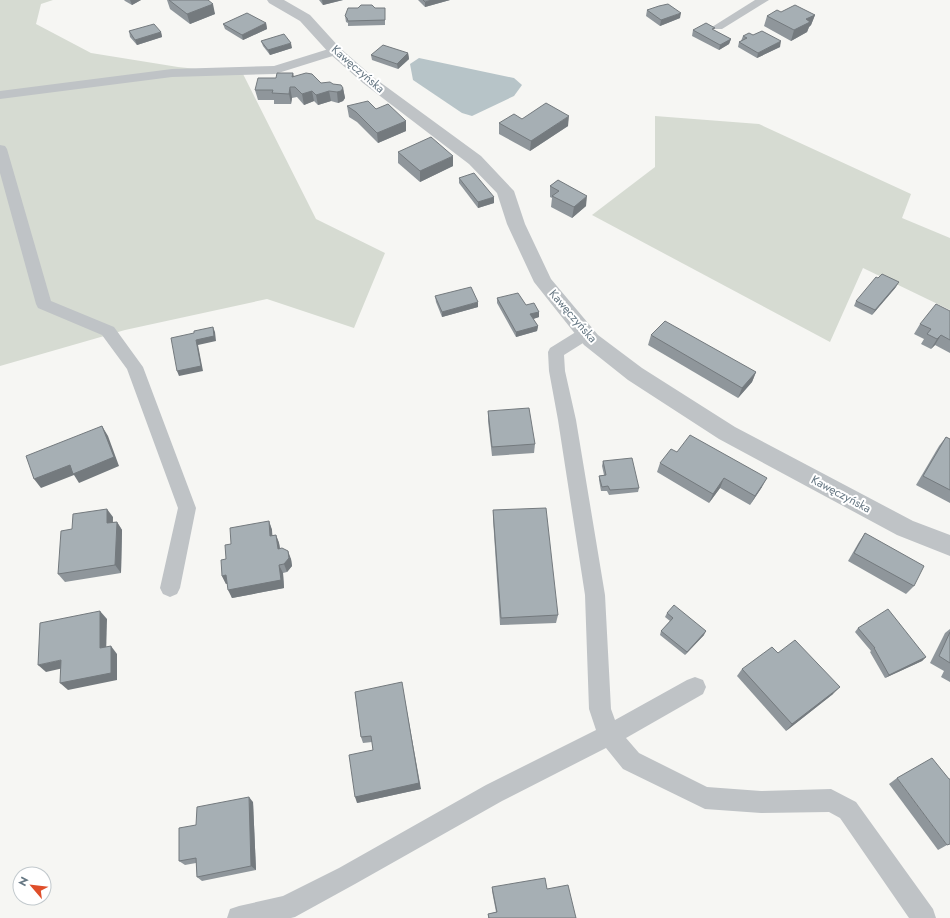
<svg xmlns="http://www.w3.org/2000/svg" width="950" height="918" font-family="Jost,sans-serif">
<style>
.green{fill:#d6dbd2}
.water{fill:#b7c4c8}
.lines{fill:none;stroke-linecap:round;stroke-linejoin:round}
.lane{fill:#bfc3c6;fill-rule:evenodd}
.street{fill:#bfc3c6;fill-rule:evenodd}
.wall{fill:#8f969b}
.shaded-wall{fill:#747a7e}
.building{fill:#a6afb4;stroke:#747a7e}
.labels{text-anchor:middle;stroke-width:4;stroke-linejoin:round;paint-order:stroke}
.street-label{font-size:12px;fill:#667783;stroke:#fff}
</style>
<rect width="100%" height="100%" fill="#f6f6f3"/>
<g class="green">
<polygon points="0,0 53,0 41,4 36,24 91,53 178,67 243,74 316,219 385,253 354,328 267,299 125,330 0,366"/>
<polygon points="655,116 759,124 911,194 902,218 950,238 950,310 863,268 830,342 592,215 655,167"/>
</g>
<polygon class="water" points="419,58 514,78 522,85 514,96 472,116 462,113 413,80 410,64"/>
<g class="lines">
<g class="lane">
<polygon points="755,0 769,0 722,29 714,29 712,27"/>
<polygon points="335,47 339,48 341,51 339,54 275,74 172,77 0,99 0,91 172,69 274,66"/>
<polygon points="0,145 5,146 7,149 51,301 114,327 143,367 196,508 180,588 177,594 170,597 163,594 160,588 178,508 127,369 102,335 38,308 36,304 0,173"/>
<polygon points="585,328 591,330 593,334 591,338 564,355 565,371 576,420 605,595 611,709 615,720 687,680 695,677 703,680 706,687 703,694 626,738 639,753 707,787 761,791 831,789 856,802 933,909 936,918 909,918 840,818 829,812 761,813 705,809 623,769 606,748 502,801 355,884 295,917 291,918 227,918 230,909 239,906 283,896 339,868 486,785 596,730 589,709 585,595 558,420 549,371 548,352 550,348 579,330"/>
</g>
<polygon class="street" points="267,0 284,0 310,15 340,48 373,77 481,156 514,191 525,224 551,279 598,335 642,368 735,427 913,521 950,535 950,556 897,535 719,439 628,380 584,345 534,282 507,224 497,193 469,164 363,83 330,54 300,21 269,3"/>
</g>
<g class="wall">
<polygon points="124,0 141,0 132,5 125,1"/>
<polygon points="167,0 208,0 215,14 190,24 170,9"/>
<polygon points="319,0 343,0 323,5"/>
<polygon points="418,0 450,0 425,7"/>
<polygon points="358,8 375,8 385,13 385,25 348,26 348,23 346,22 345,16"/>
<polygon points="647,10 680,18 660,26 646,16"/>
<polygon points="781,12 815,15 811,25 809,27 807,32 791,41 764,26 767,16"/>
<polygon points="266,23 267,29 243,40 225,29 223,24"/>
<polygon points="693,30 714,31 731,39 729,44 719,50 692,36"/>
<polygon points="129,31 161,32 162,37 137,45 130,37"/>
<polygon points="743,36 780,47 757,58 738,47 739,42 741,41"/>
<polygon points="261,41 292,48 270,55 263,46"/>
<polygon points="408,53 409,59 398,69 372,60 371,55"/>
<polygon points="293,73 294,76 321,83 333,84 343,88 345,98 343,101 338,103 331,101 318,105 314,101 304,105 297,97 292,98 291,104 274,104 274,100 258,100 255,90 276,78"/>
<polygon points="347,106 376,109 406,121 406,131 378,143 357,122 349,117"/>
<polygon points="522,119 568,126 530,151 499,134 499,123"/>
<polygon points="398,152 453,166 420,182 398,163"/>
<polygon points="459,178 494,203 478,208 459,183"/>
<polygon points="558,180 586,206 572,218 551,207 552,198 550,197 550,186"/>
<polygon points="896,287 872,315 854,306 856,301"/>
<polygon points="435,296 478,307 442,317 436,302"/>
<polygon points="497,298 526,305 539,312 539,317 533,319 538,326 537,331 516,337 497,303"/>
<polygon points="950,311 950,353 935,345 931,349 921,344 924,339 914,334 920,324"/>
<polygon points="651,335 756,372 752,382 738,398 648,345"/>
<polygon points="488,411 535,444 534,453 492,456 488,421"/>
<polygon points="946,437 950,439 950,503 916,485 939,446"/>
<polygon points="677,452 762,487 750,505 720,488 709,503 657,472 660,463"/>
<polygon points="603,461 639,488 638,492 609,495 607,491 601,491 599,480 599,476 604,475 602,466"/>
<polygon points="493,510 558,615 556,623 500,625 493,519"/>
<polygon points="113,517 113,522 117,522 122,530 121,573 65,582 58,574 72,529"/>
<polygon points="269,521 272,530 272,535 276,535 279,543 280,548 291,559 292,566 287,572 283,573 284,588 232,598 227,583 226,584 222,576 226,559 231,544"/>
<polygon points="865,533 914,586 906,594 848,561 859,542"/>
<polygon points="667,613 704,635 685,655 660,635 661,631 670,621 665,617"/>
<polygon points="858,628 926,657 922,661 885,678 870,652 871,651 855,632"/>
<polygon points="950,629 950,682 941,677 944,671 930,663 945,633"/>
<polygon points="742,669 833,694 786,731 737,676"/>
<polygon points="355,692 421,789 357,803 373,750 372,742 363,743 361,737"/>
<polygon points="897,778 947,845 938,850 889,784"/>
<polygon points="253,802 256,870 202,881 197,877 196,863 185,865 179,861 196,825"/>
<polygon points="492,887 547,889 576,918 488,918 488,914 496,912 492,891"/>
</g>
<g class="shaded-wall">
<polygon points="130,0 141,0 132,5"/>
<polygon points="322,0 343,0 323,5"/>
<polygon points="432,0 450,0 425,7 425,2"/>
<polygon points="213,4 215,14 190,24 187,14"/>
<polygon points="681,13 680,18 660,26 661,20"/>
<polygon points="815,15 811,25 809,27 807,32 791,41 794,30 806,19"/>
<polygon points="266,23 267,29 243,40 242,35"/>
<polygon points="161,32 162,37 137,45 135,40"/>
<polygon points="731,39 729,44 719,50 720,45"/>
<polygon points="781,41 780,47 757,58 758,53"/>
<polygon points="291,43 292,48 270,55 268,50"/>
<polygon points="408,53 409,59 398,69 397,64"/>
<polygon points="290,87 292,98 291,104 289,94"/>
<polygon points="343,88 345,98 343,101 338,103 337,92"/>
<polygon points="312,91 314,101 304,105 302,94"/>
<polygon points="329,91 331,101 318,105 316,95"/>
<polygon points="569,116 568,126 530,151 531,141"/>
<polygon points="406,121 406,131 378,143 377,133"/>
<polygon points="453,156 453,166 420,182 420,171"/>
<polygon points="587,196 586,206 572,218 574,207"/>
<polygon points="494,197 494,203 478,208 478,202"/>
<polygon points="899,282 896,287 872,315 875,310"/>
<polygon points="478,302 478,307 442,317 442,312"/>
<polygon points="539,312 539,317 530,320 530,314"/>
<polygon points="538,326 537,331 516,337 516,332"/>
<polygon points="213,327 215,332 216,341 198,345 203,371 179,376 177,371 196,340"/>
<polygon points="941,335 935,345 931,349 937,339"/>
<polygon points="756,372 752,382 738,398 742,388"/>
<polygon points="102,426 108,436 119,466 79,483 74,475 41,488 34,479"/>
<polygon points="724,478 720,488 709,503 713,494"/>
<polygon points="767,478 762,487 750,505 755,496"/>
<polygon points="107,509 113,517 112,532 107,523"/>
<polygon points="269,521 272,530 273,544 270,536"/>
<polygon points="117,522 122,530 121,573 115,565"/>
<polygon points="276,535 279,543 281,557 278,549"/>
<polygon points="288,551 291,559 292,566 287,572 284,564"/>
<polygon points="279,565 283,573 284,588 232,598 228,590"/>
<polygon points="226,575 231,583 226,584 222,576"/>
<polygon points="100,611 107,619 106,656 100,648"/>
<polygon points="706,631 704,635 685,655 687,652"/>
<polygon points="111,646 117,654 117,680 68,690 60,683"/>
<polygon points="926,657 922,661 885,678 889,675"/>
<polygon points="61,660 68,667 46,672 38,665"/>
<polygon points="840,687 833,694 786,731 792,724"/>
<polygon points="403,689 421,789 357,803 355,797"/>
<polygon points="249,797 253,802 256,870 251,866"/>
</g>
<g class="building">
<polygon points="169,0 208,0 213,4 187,14"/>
<polygon points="423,0 432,0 425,2"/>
<polygon points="668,4 681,13 661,20 647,10 659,6"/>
<polygon points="361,5 372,5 375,8 385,8 385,20 348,21 347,18 345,16 348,8 358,8"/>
<polygon points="795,5 815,15 806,19 810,22 794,30 767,16 777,10 781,12"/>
<polygon points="247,13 266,23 242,35 223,24"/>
<polygon points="706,23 715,28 712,29 731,39 720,45 693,30"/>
<polygon points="154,24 161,32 135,40 129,31"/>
<polygon points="762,31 781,41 758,53 739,42 747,38 743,36 749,33 753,35"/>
<polygon points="284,34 291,43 268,50 261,41"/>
<polygon points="383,45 408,53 397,64 371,55"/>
<polygon points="277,73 293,73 292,77 306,73 312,74 321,83 330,82 333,84 341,85 343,88 341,91 337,92 329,91 316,95 312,91 302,94 295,87 290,87 289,94 272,93 273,90 255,90 258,78 276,78"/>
<polygon points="368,101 376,109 388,104 406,121 377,133 356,112 347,106"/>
<polygon points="546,103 569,116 531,141 499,123 514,114 522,119"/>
<polygon points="431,137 453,156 420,171 398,152"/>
<polygon points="474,173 494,197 478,202 459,178"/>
<polygon points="558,180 587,196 574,207 552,196 559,191 550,186"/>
<polygon points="882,274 899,282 875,310 856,301 876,277 878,278"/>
<polygon points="471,287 478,302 442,312 435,296"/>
<polygon points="518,293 526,305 534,303 539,312 530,314 538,326 516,332 497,298"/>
<polygon points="936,304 950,311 950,340 941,335 937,339 927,334 931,329 920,324"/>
<polygon points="665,321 756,372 742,388 651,335"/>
<polygon points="213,327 214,336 196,340 201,366 177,371 171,338 194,333 194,331"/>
<polygon points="529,408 535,444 492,447 488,411"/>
<polygon points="102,426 114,457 73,474 70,465 34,479 26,456"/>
<polygon points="690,435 767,478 755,496 724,478 713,494 660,463 671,449 677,452"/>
<polygon points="946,437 950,439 950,490 923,476"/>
<polygon points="632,458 639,488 610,490 608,486 602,487 599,476 606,475 603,461"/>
<polygon points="546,508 558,615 501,618 493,510"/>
<polygon points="107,509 107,523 117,522 115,565 58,574 61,531 72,529 73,514"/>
<polygon points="269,521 270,536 276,535 278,549 282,548 288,551 289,558 284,564 279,565 281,580 228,590 226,575 222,576 221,560 226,559 225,545 231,544 230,528"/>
<polygon points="865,533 924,566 914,586 854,553"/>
<polygon points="674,605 706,631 687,652 661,631 673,618 667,613"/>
<polygon points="888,609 926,657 889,675 874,648 875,648 858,628"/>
<polygon points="100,611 100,648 111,646 111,673 60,683 61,660 38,665 40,623"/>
<polygon points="950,632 950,663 939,656"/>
<polygon points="795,640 840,687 792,724 742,669 772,647 778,653"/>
<polygon points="402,682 419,783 355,797 349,755 373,750 371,736 361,737 355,692"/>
<polygon points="932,758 949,779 950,779 950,844 947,845 897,778"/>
<polygon points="249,797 251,866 197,877 196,858 179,861 179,828 196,825 197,807"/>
<polygon points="545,878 547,889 568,885 576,918 489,918 488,914 497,912 492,887"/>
</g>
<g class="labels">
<g class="street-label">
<text transform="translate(358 69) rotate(41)" y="4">Kawęczyńska</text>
<text transform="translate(573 316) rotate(49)" y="4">Kawęczyńska</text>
<text transform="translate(841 494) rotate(28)" y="4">Kawęczyńska</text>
</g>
</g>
<g transform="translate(32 886) rotate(298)"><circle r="19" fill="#ffffff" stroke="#c2c9cd"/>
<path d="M0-3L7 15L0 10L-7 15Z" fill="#df4e2a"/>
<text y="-6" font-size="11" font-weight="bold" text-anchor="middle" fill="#667783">N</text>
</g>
</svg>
